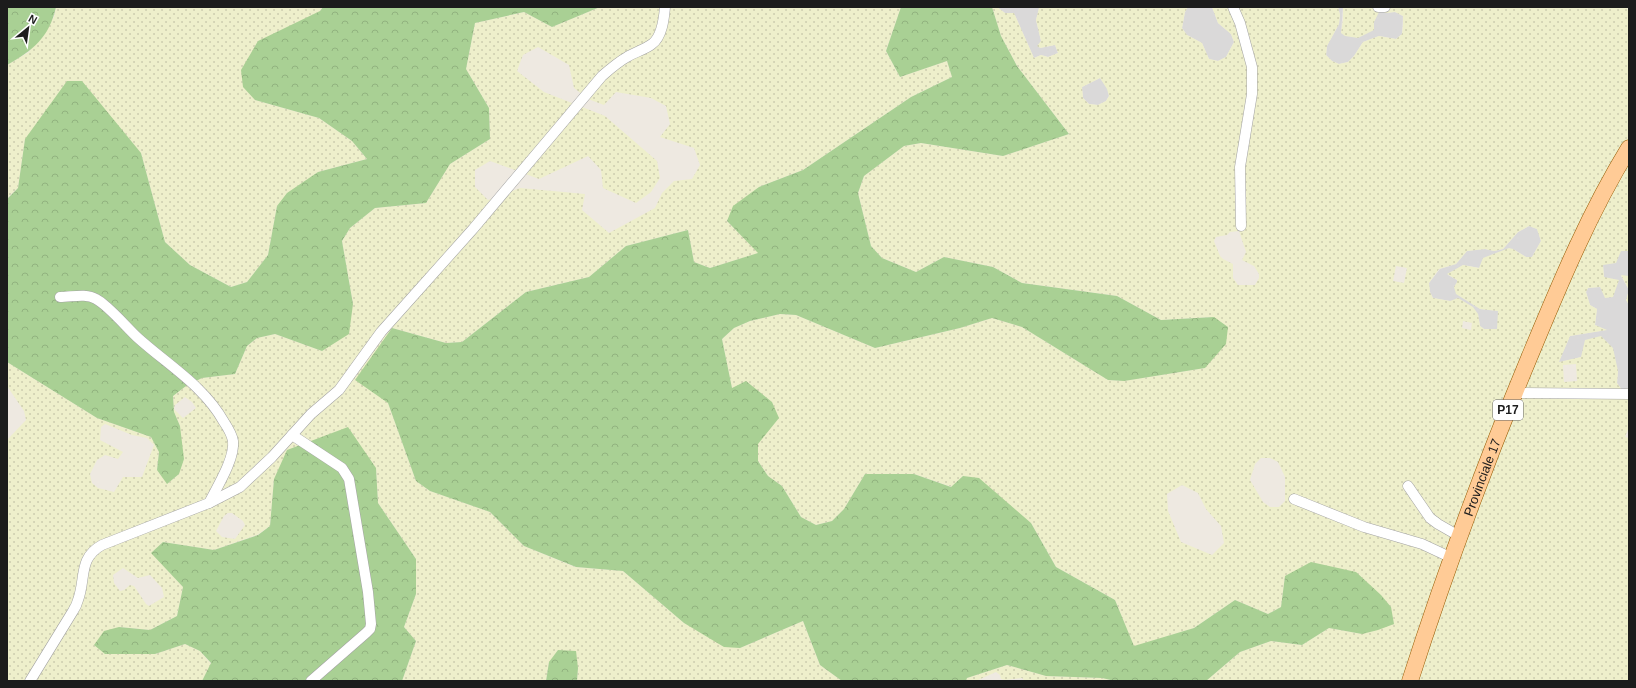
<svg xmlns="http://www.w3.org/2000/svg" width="1636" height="688" font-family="Helvetica,sans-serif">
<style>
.residential{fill:#dad9d9}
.farmland{fill:url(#farmland-dots);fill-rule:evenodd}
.forest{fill:url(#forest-crowns)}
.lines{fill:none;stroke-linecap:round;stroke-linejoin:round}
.street-casing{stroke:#a3a3a3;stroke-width:11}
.primary-casing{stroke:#955a00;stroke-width:17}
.street{stroke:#fff;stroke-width:10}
.primary{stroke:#ffcb96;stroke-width:16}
.labels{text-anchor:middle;stroke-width:3;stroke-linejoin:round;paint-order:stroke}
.shield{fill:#fff;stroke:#606060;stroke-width:1}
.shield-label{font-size:12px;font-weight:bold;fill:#1c1c1c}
.street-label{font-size:13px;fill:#1c1c1c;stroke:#fff}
</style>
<defs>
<pattern id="farmland-dots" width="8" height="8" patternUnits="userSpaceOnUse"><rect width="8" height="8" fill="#eeefcb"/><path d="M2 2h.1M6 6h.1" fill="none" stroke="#ccccae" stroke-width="1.8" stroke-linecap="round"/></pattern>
<pattern id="forest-crowns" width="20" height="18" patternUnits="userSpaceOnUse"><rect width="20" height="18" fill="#a9d094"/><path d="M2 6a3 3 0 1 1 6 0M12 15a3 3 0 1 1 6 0" fill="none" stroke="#91b27f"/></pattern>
</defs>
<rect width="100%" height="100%" fill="#eee9e1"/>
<g class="residential">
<polygon points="997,7 1038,7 1039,8 1036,20 1041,41 1040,48 1055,45 1058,53 1048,57 1041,55 1034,58 1014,13 1005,13"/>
<polygon points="1188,7 1212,7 1218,23 1231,34 1234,42 1226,57 1218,61 1209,59 1202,43 1187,35 1182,28 1185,12"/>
<polygon points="1338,7 1343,7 1341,33 1374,22 1379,10 1386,13 1395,12 1403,16 1402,34 1396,39 1379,36 1363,42 1354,56 1348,62 1339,64 1332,61 1326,55 1327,46 1339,24 1340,15"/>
<polygon points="1100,78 1108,89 1109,96 1106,101 1098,105 1089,104 1083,98 1082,87"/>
<polygon points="1529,226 1537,229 1541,241 1532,257 1526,257 1513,249 1480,268 1463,265 1448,275 1457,280 1480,309 1498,311 1498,329 1484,329 1480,326 1478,314 1450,301 1433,298 1430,292 1429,283 1440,269 1456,264 1467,251 1485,249 1494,251 1503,249 1518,232"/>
<polygon points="1621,250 1629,251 1629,276 1621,276 1629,290 1626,300 1629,305 1629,388 1622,390 1617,383 1618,371 1581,357 1558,363 1570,336 1606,330 1595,325 1597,309 1590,305 1586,292 1588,288 1600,287 1604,277 1603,265"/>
</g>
<g class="farmland">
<polygon points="56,7 323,7 255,100 319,118 352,141 367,159 318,172 277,206 268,255 247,282 231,287 190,265 165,242 141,153 25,139 18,188 7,198 7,65 29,52 54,17"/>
<path d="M 600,7 L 901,7 L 886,51 L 900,77 L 947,61 L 952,77 L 911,97 L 803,170 L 759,187 L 727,221 L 759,253 L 710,268 L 694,262 L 688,230 L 626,246 L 589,277 L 526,292 L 462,342 L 446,343 L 392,328 L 388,403 L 416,481 L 430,491 L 490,512 L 524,546 L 575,567 L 623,571 L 684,623 L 740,648 L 803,621 L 820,665 L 842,681 L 577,681 L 578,668 L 549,662 L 546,681 L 402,681 L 416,641 L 404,627 L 416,594 L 416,559 L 378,503 L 376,468 L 274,479 L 270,526 L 257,535 L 214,550 L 163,542 L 152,553 L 183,587 L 177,616 L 150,630 L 119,627 L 105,654 L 155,654 L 185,644 L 200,651 L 211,664 L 202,681 L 7,681 L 7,440 L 26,420 L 24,411 L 7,386 L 7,362 L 97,418 L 151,437 L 159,452 L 157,470 L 168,483 L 179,474 L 180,426 L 174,412 L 173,396 L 186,386 L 202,378 L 235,374 L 247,346 L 257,338 L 275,334 L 322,351 L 353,304 L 342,241 L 350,228 L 375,208 L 426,203 L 450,164 L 490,139 L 489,108 L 466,69 L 475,23 L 524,12 L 552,27 ZM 538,47 L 569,65 L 574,88 L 588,99 L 604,105 L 616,92 L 651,98 L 666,106 L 670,124 L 660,137 L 694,148 L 700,165 L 692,179 L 674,181 L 662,193 L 655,208 L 609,233 L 582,210 L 585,194 L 520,188 L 488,200 L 475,187 L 475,170 L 490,161 L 539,179 L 588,156 L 601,170 L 603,188 L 636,203 L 651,192 L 660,178 L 657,161 L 605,116 L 544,92 L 517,71 L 523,55 ZM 185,397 L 192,402 L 196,408 L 183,418 L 174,409 L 175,405 ZM 105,424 L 132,435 L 147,438 L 154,445 L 142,477 L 123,477 L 114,492 L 98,488 L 92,483 L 90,474 L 97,460 L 105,455 L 118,459 L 123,452 L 100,440 L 101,427 ZM 228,513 L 232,513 L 243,521 L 245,525 L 235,539 L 222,537 L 216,531 L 224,516 ZM 123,568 L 138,578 L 150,575 L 162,588 L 164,597 L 149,606 L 146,604 L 134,586 L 130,585 L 124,590 L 120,591 L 114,583 L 113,575 Z"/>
<path d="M 992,7 L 997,7 L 1005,13 L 1014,13 L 1034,58 L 1041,55 L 1048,57 L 1058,53 L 1055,45 L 1040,48 L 1037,46 L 1041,41 L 1036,20 L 1039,8 L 1038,7 L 1188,7 L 1185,12 L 1182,28 L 1187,35 L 1202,43 L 1209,59 L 1218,61 L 1226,57 L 1234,42 L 1231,34 L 1218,23 L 1212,7 L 1338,7 L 1340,15 L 1339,24 L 1327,46 L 1326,55 L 1332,61 L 1339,64 L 1348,62 L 1354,56 L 1363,42 L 1379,36 L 1396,39 L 1402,34 L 1403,25 L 1403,16 L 1395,12 L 1386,13 L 1380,10 L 1374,22 L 1374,30 L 1358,38 L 1345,36 L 1341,33 L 1343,20 L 1343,7 L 1627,7 L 1629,14 L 1629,251 L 1621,251 L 1616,263 L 1603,265 L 1604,277 L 1619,280 L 1613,297 L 1605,298 L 1600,287 L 1588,288 L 1586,292 L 1590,305 L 1597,309 L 1595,325 L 1607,330 L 1570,336 L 1559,362 L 1581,357 L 1585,340 L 1601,336 L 1613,348 L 1618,371 L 1617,383 L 1622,390 L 1629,388 L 1629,427 L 1625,437 L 1629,438 L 1629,681 L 1206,681 L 1240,652 L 1271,641 L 1302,645 L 1329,628 L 1362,634 L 1285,576 L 1281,607 L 1268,614 L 1235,600 L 1194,628 L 1134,647 L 1115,600 L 1056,567 L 1031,523 L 963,476 L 952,487 L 914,474 L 865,474 L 844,509 L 832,521 L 816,525 L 801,517 L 782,486 L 768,476 L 758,461 L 758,444 L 732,389 L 722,339 L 734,328 L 750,321 L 780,314 L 796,315 L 875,348 L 960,328 L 992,318 L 1022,327 L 1108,380 L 1123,381 L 1205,368 L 1214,317 L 1161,320 L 1117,296 L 1022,283 L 993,267 L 944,257 L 916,272 L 882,258 L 871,246 L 858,193 L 864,176 L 904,146 L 921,143 L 1003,156 L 1069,134 L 1017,66 L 1001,36 ZM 1100,78 L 1107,89 L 1109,96 L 1106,101 L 1098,105 L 1089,104 L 1083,98 L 1082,87 ZM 1529,226 L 1537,229 L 1541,241 L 1532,257 L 1526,257 L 1513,249 L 1509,248 L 1483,258 L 1479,268 L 1463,265 L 1447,274 L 1457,280 L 1457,282 L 1454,287 L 1456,294 L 1480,309 L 1498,311 L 1497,329 L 1484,329 L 1480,326 L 1478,314 L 1473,307 L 1458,298 L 1450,301 L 1433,298 L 1430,292 L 1429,283 L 1439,269 L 1456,264 L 1467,251 L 1485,249 L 1494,251 L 1503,249 L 1518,232 ZM 1239,231 L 1246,252 L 1242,260 L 1254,266 L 1259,274 L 1259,278 L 1255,285 L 1238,285 L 1233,278 L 1233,264 L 1223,259 L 1220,256 L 1214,241 L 1216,237 L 1227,235 L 1230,232 ZM 1396,266 L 1407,268 L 1404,283 L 1393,281 ZM 1463,321 L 1472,323 L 1471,330 L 1462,328 ZM 1576,364 L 1577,381 L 1564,382 L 1563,365 ZM 1261,458 L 1270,458 L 1278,462 L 1285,477 L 1285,501 L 1279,507 L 1270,507 L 1263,502 L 1250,480 L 1255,464 ZM 1182,485 L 1198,493 L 1206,509 L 1221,526 L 1224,543 L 1212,555 L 1181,542 L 1168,511 L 1167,494 Z"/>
<polygon points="1621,275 1629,276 1629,305 1626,300 1629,290"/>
<polygon points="1007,665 1046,676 1102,678 1115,681 1025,681 1022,678 1005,680 1001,679 1000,675 996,672 976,681 966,681 967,678"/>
</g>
<g class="forest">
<path d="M 7,7 L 56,7 C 49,38 33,50 7,65 Z"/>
<polygon points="323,7 600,7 552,27 524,12 475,23 466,69 489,108 490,139 450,164 426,203 375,208 350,228 342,241 353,304 349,334 322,351 275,334 257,338 247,346 235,374 202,378 186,386 173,396 174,412 180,426 184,459 179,474 167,484 157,470 159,452 151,437 97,418 7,362 7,199 18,188 25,139 67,81 82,81 141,153 165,242 190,265 231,287 247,282 268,255 277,206 287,193 318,172 367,159 352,141 319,118 255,100 243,87 241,70 258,41 320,11"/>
<polygon points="901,7 992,7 1001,36 1017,66 1069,134 1003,156 921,143 904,146 864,176 858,193 871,246 882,258 916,272 944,257 993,267 1022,283 1117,296 1161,320 1214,317 1228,327 1226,344 1205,368 1124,381 1108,380 1022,327 992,318 960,328 875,348 796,315 780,314 750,321 734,328 722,339 732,388 746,381 772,402 779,418 758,444 758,461 768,476 782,486 801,517 816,525 832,521 844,509 865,474 914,474 951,487 963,476 979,478 1031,523 1056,567 1115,600 1134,646 1194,628 1235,600 1268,614 1281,607 1285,576 1311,562 1356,572 1381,595 1391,607 1394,624 1378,630 1362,634 1329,628 1302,645 1271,641 1240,652 1206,681 1115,681 1102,678 1046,676 1007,665 967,678 966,681 842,681 820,665 803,621 740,648 724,647 684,623 623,571 576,567 524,546 490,512 430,491 416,481 388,403 355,380 392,328 446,343 462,342 526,292 589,277 626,246 688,230 694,262 710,268 758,253 727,221 733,206 759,187 803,170 911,97 952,77 947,61 900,77 886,51"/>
<polygon points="348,427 376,468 378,503 416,559 416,594 404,627 416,641 402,681 202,681 211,663 200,651 185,644 155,654 105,654 94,645 104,631 119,627 150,630 177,616 183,587 151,553 163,542 214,550 258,535 270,526 274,479 287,450"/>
<polygon points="558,650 576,651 578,668 577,681 546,681 549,662"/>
</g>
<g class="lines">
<g class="street-casing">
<g id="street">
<polyline points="1233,7 1240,23 1252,67 1252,94 1240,167 1241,226"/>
<polyline points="1378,7 1385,7"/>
<path d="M 60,297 C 72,297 86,293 96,299 C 108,305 127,328 138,338 C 168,365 204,386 224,422 C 228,428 232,435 233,441 C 235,459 217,487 209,503"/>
<polyline points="1515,393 1629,394"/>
<polyline points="292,435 342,468 349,479 368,592 371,624 370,629 366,633 311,681"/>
<polyline points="1408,486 1430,518 1438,524 1459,536"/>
<polyline points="1294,499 1364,527 1422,544 1452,558"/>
<path d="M 30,681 L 73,611 C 75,608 77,604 78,600 C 86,579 78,558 102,545 L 209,503 L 240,487 L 272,457 L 311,414 L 339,390 L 381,332 L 473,229 L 602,76 C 610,69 618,62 627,57 C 635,52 644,50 652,44 C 662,37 664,19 665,7"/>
</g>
</g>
<g class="primary-casing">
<g id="primary">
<path id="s1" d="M 1410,681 C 1445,572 1485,464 1529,358 C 1559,286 1588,215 1629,148"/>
</g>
</g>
<use href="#street" class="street"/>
<use href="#primary" class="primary"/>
</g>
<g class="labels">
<rect class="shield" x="1493" y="400" width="30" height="20" rx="3"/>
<g class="shield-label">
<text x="1508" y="414">P17</text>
</g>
<g class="street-label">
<text dy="5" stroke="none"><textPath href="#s1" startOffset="216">Provinciale 17</textPath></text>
</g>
</g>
<rect width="1636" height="688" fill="none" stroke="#1c1c1c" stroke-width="16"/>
<g transform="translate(28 28) rotate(29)" stroke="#ffffff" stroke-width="3" paint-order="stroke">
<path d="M0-3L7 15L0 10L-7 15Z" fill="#1c1c1c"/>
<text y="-6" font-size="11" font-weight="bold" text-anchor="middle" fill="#1c1c1c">N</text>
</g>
</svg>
